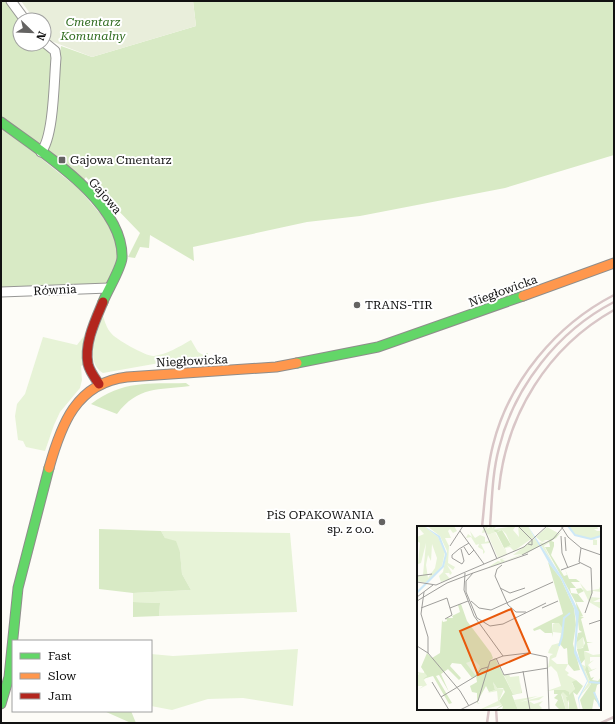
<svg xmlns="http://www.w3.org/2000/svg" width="615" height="724" font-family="'Roboto Serif',serif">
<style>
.green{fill:#e7f3d7}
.forest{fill:#d8eac5}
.cemetery{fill:#e9eedb}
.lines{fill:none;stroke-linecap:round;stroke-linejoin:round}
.street-casing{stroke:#979795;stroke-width:11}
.fast-casing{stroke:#8e8d8b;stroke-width:11}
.slow-casing{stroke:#8e8d8b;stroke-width:11}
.jam-casing{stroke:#8e8d8b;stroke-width:11}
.street{stroke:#fffffe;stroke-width:9}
.fast{stroke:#63d668;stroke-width:9}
.slow{stroke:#ff974d;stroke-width:9}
.jam{stroke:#b3261e;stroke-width:9}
.rail{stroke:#d9c6c7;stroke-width:2.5}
.poi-dot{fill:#646362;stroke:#fff;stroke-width:1.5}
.labels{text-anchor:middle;stroke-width:4;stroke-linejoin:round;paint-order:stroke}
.park-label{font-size:12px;font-style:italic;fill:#2f6b1f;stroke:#fff}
.poi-label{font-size:12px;fill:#111;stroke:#fff;text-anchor:start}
.street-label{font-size:12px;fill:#111;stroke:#fff}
.inset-river{fill:none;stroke:#cde8f7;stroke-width:2}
.inset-road{fill:none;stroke:#9f9e9b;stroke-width:1}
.view{fill:#e8590c;fill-opacity:0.15;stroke:#e8590c;stroke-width:2}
.inset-edge{fill:none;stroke:#111;stroke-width:2}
</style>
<rect width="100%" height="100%" fill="#fdfcf7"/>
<g class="green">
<path d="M 103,316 C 105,322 107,329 111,333 C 115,339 147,357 154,356 C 167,354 179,347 191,340 L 198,352 L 205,356 L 206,353 L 208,353 L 208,361 L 205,366 L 165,362 L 103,373 C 84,362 97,332 103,316 Z"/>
<polygon points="84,336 84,364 81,366 82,380 80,388 60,412 54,425 45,451 26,447 23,441 18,440 15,416 17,404 25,394 43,337 77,345"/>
<polygon points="161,531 290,533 297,612 159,616 160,603 133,602 133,593 191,590 182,574 180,552 165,538"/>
<polygon points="298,649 293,706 243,698 208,699 172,710 151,706 151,654 173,656"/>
</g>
<g class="forest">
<polygon points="1,1 8,1 20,20 20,44 42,44 52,57 51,96 43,147 1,116"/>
<polygon points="193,1 614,1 614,155 505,188 360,216 307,222 193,247 194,261 150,235 149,248 140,247 135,258 128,257 140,233 86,177 83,181 48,150 61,46 92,57 196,26"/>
<polygon points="1,126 79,189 109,224 119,252 108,285 1,290"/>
<path d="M 186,383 L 190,386 C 158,390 138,386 117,414 L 91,404 C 123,380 148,384 186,383 Z"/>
<polygon points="99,529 161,531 165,538 176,541 180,552 182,574 191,590 133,593 99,589"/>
<polygon points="133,602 160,603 159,616 133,617"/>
<polygon points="104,711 131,711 136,723 131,723"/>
</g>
<polygon class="cemetery" points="21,1 193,1 196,26 92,57 46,39 47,34 44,30 44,20 35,20"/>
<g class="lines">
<g class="street-casing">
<g id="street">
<polyline points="11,1 25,20"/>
<path d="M 41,152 C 54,137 54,79 56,58 L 55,51 L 44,42"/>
<polyline points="1,292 109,288"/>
</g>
</g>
<g class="fast-casing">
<g id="fast">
<path d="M 1,122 C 41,152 124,202 122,258 C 121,269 107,291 103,302"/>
<polyline points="297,363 378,347 523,296"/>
<polyline points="1,704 9,677 18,588 49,468"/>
</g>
</g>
<g class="slow-casing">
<g id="slow">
<polyline points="523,296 614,263"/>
<path d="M 49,468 C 61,425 76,383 127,377 L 276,367 L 297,363"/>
</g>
</g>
<g class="jam-casing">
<path id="jam" d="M 99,384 C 95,378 90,372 88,364 C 84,344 95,321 103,302"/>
</g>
<use href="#street" class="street"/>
<use href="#fast" class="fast"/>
<use href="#slow" class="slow"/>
<use href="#jam" class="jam"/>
<g class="rail">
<path d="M 499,489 C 506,415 548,347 614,310"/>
<path d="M 482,527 C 485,500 486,472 493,445 C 509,381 556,325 614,295"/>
<path d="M 490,527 C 492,501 492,474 499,448 C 514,387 558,331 614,302"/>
<polyline points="496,709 497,723"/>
<polyline points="487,723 489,709"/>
<polyline points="601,723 614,717"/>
</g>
</g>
<g class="poi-dot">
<rect x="58" y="156" width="8" height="8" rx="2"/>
<circle cx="357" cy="305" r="4"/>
<circle cx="382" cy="522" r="4"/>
</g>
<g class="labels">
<g class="park-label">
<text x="93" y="26">Cmentarz<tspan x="93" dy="14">Komunalny</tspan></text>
</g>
<g class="poi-label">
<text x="70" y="164">Gajowa Cmentarz</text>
<text x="365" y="309">TRANS-TIR</text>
<text x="374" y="519" text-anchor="end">PiS OPAKOWANIA<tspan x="374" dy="14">sp. z o.o.</tspan></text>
</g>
<g class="street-label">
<text transform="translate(105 196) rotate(49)" y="4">Gajowa</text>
<text transform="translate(55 290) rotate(-3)" y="4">Równia</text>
<text transform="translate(503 291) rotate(-20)" y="4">Niegłowicka</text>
<text transform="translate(192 361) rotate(-3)" y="4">Niegłowicka</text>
</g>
</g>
<g transform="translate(417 526)">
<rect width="184" height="184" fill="#fdfcf7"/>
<path d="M 0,0 L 7,0 L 21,11 L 28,26 L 25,40 L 10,57 L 0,55 L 0,50 L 6,49 L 9,17 L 4,37 L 1,38 L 3,17 L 0,15 L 0,11 L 7,8 ZM 15,18 L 20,32 L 18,42 L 11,52 L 9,39 L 11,29 L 14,35 ZM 10,0 L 37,0 L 40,5 L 36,7 L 33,3 L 31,5 L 34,12 L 28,12 L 32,20 L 31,37 L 38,41 L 36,44 L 30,39 L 35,47 L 33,49 L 31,44 L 32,47 L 28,47 L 33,53 L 24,56 L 22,50 L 26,46 L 30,25 L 23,10 ZM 67,0 L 71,0 L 70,3 L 75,0 L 76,3 L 76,0 L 80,0 L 77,3 L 99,0 L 96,4 L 102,11 L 101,0 L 111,0 L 117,11 L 97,25 L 93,21 L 88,22 L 90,28 L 87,22 L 94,19 L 89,8 L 85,4 L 71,9 L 69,6 L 65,7 ZM 150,0 L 180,0 L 181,3 L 177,3 L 180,5 L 184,5 L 184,0 L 184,10 L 176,13 L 180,14 L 180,19 L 176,19 L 176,14 L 157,8 ZM 130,1 L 141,7 L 145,2 L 133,16 L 127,20 L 138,41 L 122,16 L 127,17 L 133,14 L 126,14 L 129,15 L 125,16 L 119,11 ZM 53,5 L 58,12 L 63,9 L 68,11 L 68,16 L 72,15 L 73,17 L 64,18 L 68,26 L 66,28 L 66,24 L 61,21 L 62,18 L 59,19 L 54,11 L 49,12 L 51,8 L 55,11 ZM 118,12 L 123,20 L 110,27 L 70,42 L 81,35 L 84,36 L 83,33 L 94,31 L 85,33 L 88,35 L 105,28 L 96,29 ZM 163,57 L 170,65 L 182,63 L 184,58 L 184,66 L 176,65 L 174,71 L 184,72 L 176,76 L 184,76 L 184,83 L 172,76 ZM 142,95 L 146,101 L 146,109 L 139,131 L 134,133 L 140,138 L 151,138 L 148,144 L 152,147 L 150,149 L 159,154 L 155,157 L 158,163 L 151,177 L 152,184 L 149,184 L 145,169 L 138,164 L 130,165 L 144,160 L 140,146 L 134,140 L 131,142 L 133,130 L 136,128 L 131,127 L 132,124 L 135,119 L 142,117 L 144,107 L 136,106 L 136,98 ZM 166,111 L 167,121 L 161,123 L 165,132 L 163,135 L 159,117 ZM 167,125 L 176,129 L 184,128 L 184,134 L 184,131 L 173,131 L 173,136 L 177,134 L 171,139 L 175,144 L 172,145 L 170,140 L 168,145 L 174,158 L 163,170 L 171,157 L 164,138 L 168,140 ZM 7,142 L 10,150 L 7,154 L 10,159 L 2,163 L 6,160 L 0,160 L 0,150 L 2,148 L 0,146 L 7,147 ZM 92,148 L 93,151 L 102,150 L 104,167 L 96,168 L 87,149 ZM 76,156 L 80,162 L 87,163 L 82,175 L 85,179 L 62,184 L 81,175 L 80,165 L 70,167 L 78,164 ZM 121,170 L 103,176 L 127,170 L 122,174 L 112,175 L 117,178 L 126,175 L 122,179 L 125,182 L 123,184 L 101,184 L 97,174 Z" fill="#e7f3d7" fill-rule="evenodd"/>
<path d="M 75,0 L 77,4 L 82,4 L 80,6 L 85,4 L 94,19 L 87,22 L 79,6 L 78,6 ZM 144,6 L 139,12 L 134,15 L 137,16 L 137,20 L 134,29 L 147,50 L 150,49 L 148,43 L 152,53 L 159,53 L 163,56 L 154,56 L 159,62 L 153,62 L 154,67 L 161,68 L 159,63 L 164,62 L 167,65 L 161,68 L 167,76 L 159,76 L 166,90 L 163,91 L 167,91 L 164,93 L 170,116 L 176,116 L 170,117 L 172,125 L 167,125 L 168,133 L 164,138 L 160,123 L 166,122 L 168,117 L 166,111 L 159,117 L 161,107 L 165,106 L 162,104 L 159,77 L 128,21 L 133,21 L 132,15 ZM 131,36 L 144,53 L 157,82 L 159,99 L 156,118 L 163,144 L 157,145 L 151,138 L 150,122 L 147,123 L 143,118 L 146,103 L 142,97 L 135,97 L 136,111 L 135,107 L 128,107 L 123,103 L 117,105 L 116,103 L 146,88 ZM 44,78 L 50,95 L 74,127 L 76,132 L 71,137 L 78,132 L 96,168 L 104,167 L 103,156 L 105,167 L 95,169 L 101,184 L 85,184 L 86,180 L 78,184 L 85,179 L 82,175 L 88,166 L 86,162 L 80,162 L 76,156 L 78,164 L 72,166 L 69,160 L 60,176 L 63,178 L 60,177 L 60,167 L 55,166 L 53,160 L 60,156 L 59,150 L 55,152 L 44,138 L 35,137 L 33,140 L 44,152 L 42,154 L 31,143 L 24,148 L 32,166 L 22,149 L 19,150 L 35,177 L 32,178 L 16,150 L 6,153 L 10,150 L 4,141 L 10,127 L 15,132 L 23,127 L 25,94 L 26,96 L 30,95 L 29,92 L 36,92 L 35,90 L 43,86 L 41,79 ZM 170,139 L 172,145 L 180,142 L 172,146 L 174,152 L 177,151 L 175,154 L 181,155 L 184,151 L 184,157 L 180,159 L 178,167 L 184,181 L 177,173 L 175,184 L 166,184 L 163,174 L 174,158 L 168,144 ZM 159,154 L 166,160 L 160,169 L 156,166 L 161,184 L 152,184 L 152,174 L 150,175 L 149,171 L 151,171 L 146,166 L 144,168 L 149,184 L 140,184 L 143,184 L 138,179 L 141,174 L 137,172 L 141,168 L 137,168 L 137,164 L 148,164 L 152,166 L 152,169 L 158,163 L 155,156 Z" fill="#d8eac5"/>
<path d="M 57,134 L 63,140 L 59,150 L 49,137 Z" fill="#e9eedb"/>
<path d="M 78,6 L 90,28 L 81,32 L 71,9 Z" fill="#f0f6e1"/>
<path d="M 7,0 L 23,10 L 30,28 L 27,41 L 0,68 L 0,65 L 25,40 L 28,28 L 21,11 ZM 111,0 L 145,51 L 162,86 L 159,124 L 171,155 L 162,173 L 163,184 L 161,172 L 170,155 L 157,127 L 159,94 L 157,82 L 144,53 L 133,39 Z" fill="#cde8f7"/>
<path class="inset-river" d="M 151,0 L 158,9 L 174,13 L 184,10M 142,120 L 145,111 L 147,92 L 153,87M 172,156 L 184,157M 177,166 L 183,181"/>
<path class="inset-road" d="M 66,0 L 80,33M 101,0 L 115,14 L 115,19 L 111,18M 144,0 L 151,11 L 164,22 L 184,29M 43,5 L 67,38M 144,10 L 145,27 L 151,42M 148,11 L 149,25M 33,20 L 46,0M 47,21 L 52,29 L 57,24M 164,22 L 162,36 L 174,42 L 175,67 L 168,87M 44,23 L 47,35 L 45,38 L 35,32 L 35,29 L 42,23 L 52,17M 111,28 L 56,47 L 49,55 L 49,66 L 60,92 L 73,100 L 86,98 L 129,77M 105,29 L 136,13 L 147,0M 85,39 L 80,43 L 78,50 L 91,79 L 99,86 L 109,86M 144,44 L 163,37M 48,47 L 47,64 L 57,90 L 86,130 L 111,127 L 130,131 L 132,184M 0,50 L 15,48M 0,56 L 19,59 L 46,47 L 107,21 L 130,0M 83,62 L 93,67 L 108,62M 7,66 L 4,88 L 11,111 L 11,127 L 43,165 L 52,180M 0,71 L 16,59M 0,75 L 30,57 L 56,47M 54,75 L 62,82 L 74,84 L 136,56M 4,82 L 30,72 L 35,89 L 28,93M 33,82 L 51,75M 125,82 L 141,75M 172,98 L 184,94M 0,120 L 11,127M 79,132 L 87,149 L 131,142M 106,145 L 113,184M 15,156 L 32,184M 24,171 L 59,150 L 64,143 L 71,141M 43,184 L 61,175 L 73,135 L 86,130"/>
<path class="view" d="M 94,83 L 113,127 L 61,149 L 43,105 Z"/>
<rect width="184" height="184" class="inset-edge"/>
</g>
<rect width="615" height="724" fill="none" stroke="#111111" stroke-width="4"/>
<rect x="12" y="640" width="140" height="72" fill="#ffffff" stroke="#a0a0a0"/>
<rect x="20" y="653" width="20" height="6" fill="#63d668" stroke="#a0a0a0"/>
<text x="48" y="660" font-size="12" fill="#111111">Fast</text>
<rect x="20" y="673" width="20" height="6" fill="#ff974d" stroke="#a0a0a0"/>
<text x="48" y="680" font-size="12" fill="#111111">Slow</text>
<rect x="20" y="693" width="20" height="6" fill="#b3261e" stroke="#a0a0a0"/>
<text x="48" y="700" font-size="12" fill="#111111">Jam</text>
<g transform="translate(32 32) rotate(113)"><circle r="19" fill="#ffffff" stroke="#a0a0a0"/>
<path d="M0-3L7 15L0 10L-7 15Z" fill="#646362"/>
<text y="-6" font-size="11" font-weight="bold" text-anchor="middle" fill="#111111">N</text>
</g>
</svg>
